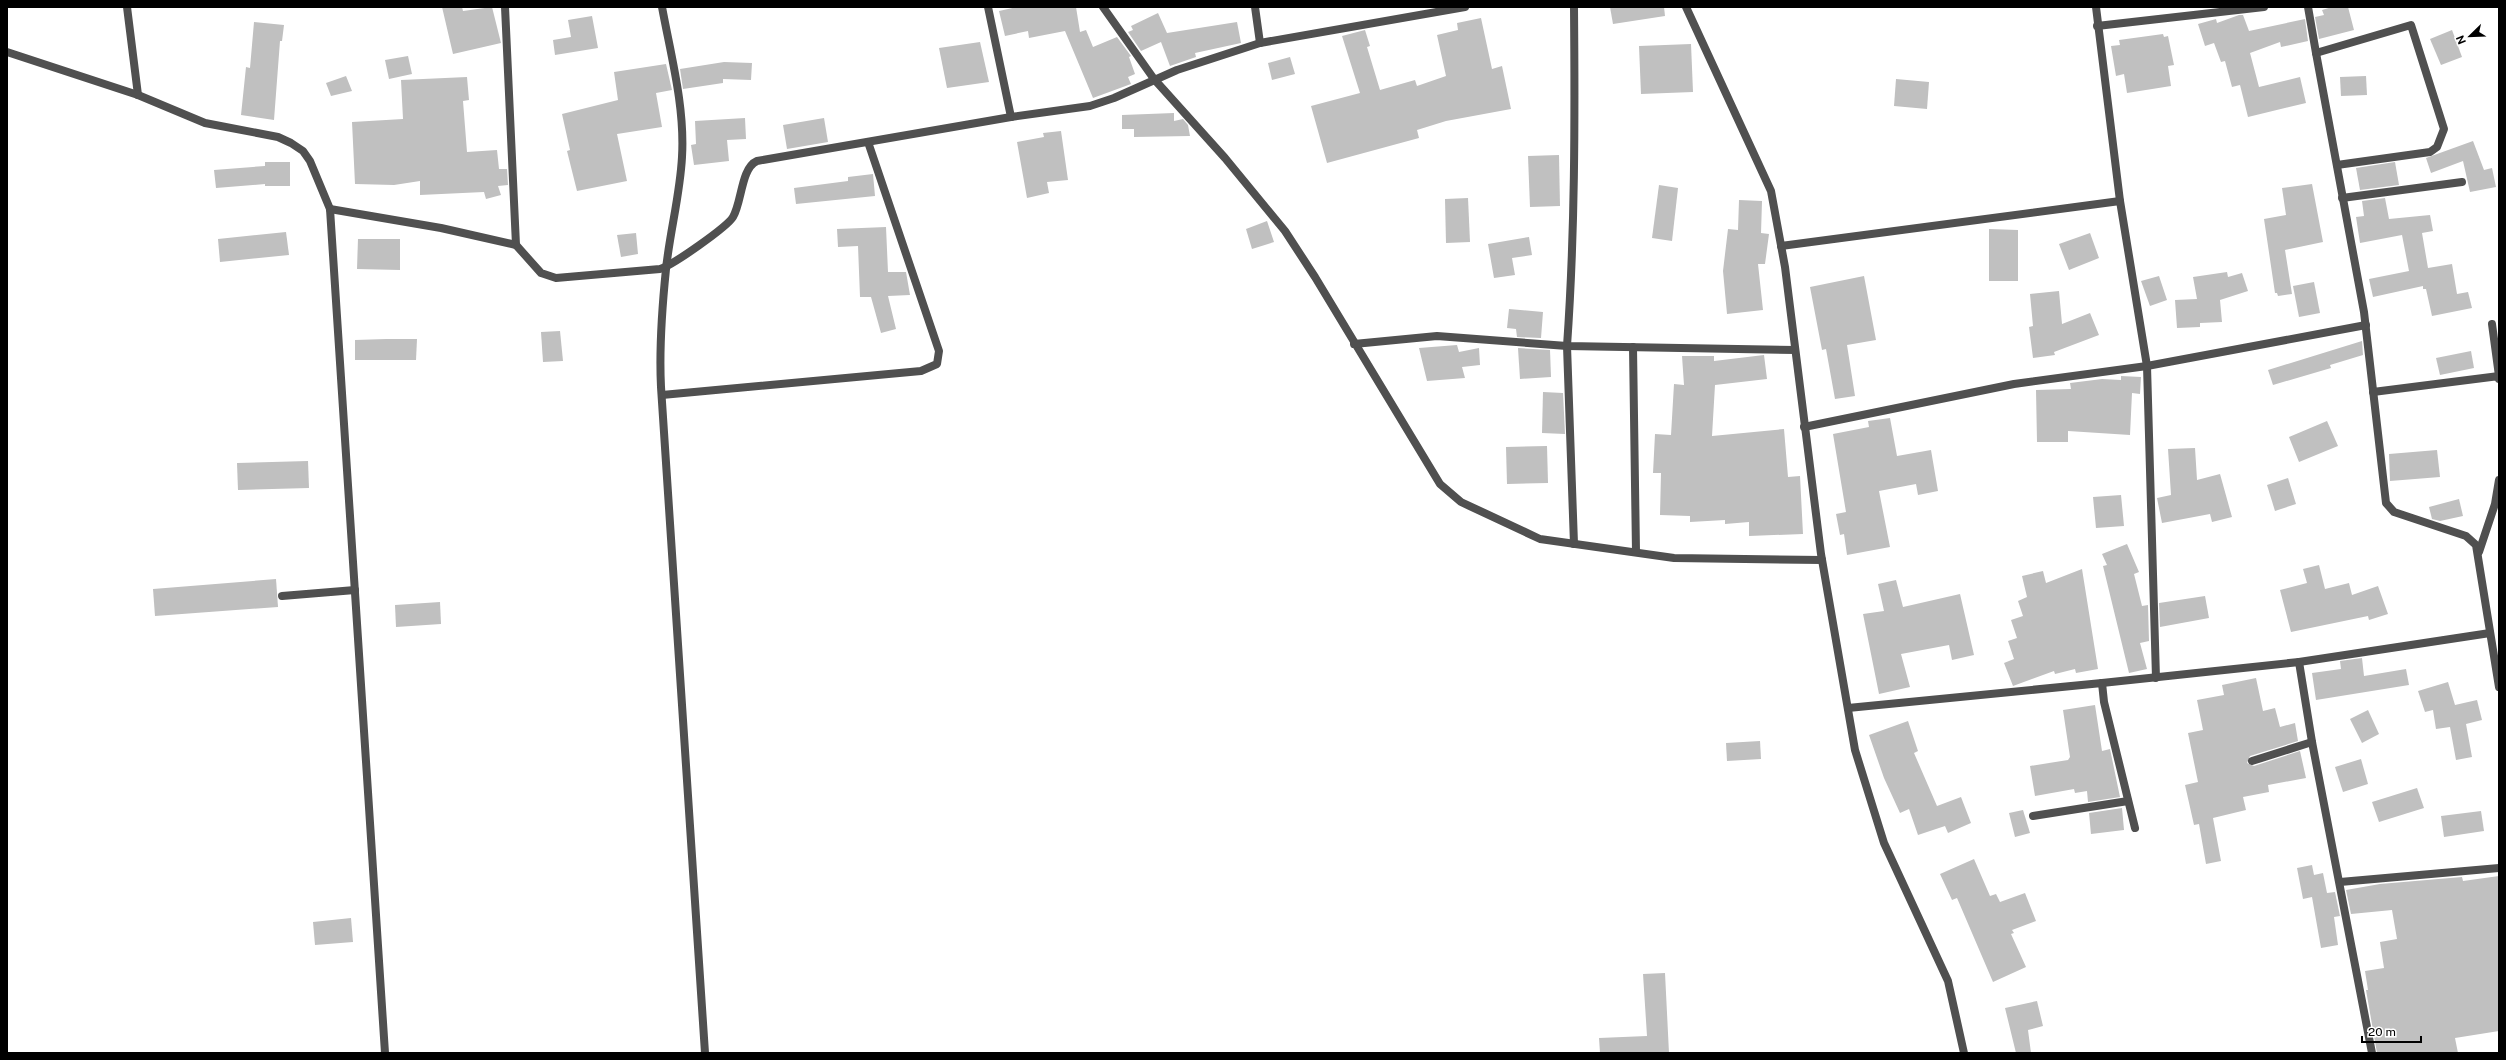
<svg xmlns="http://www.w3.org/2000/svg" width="2506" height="1060" font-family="'Public Sans',sans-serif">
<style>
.building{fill:#c0c0c0}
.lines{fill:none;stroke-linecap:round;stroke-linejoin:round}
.lane{stroke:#505050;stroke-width:8}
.street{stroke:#505050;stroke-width:8}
</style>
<rect width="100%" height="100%" fill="#fff"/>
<g class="building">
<polygon points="442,7 462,7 463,11 492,7 501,43 453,54"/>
<polygon points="1017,7 1076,7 1080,32 1086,30 1093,47 1117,37 1131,56 1129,57 1135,74 1128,77 1131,84 1093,98 1065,31 1029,38 1028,31 1005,36 999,11"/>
<polygon points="1610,7 1664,7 1665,16 1613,24"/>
<polygon points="2332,7 2348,7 2354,30 2319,39 2315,17 2324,15 2322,10"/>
<polygon points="1158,13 1167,33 1237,22 1241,43 1195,53 1196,57 1170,66 1161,42 1141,51 1128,32 1133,30 1131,26"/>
<polygon points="2239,15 2243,15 2249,31 2305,19 2308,41 2281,47 2280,42 2250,53 2259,87 2300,77 2306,103 2248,117 2240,85 2232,87 2225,61 2221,62 2214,43 2205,46 2198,24 2216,19 2217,23"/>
<polygon points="592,16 598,48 555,55 553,40 571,37 568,20"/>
<polygon points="1481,18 1492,69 1502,66 1511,109 1446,121 1417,130 1419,138 1327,163 1311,106 1360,93 1342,36 1365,30 1370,46 1367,47 1380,90 1415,80 1417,86 1446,76 1437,35 1458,30 1457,23"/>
<polygon points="254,22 284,25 282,41 280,41 274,120 241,115 246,67 250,68"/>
<polygon points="2452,30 2462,57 2441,65 2430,39"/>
<polygon points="2163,34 2164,37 2168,36 2174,65 2168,66 2171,86 2127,93 2124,74 2116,76 2111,46 2120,45 2119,40"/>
<polygon points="980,42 989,82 947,88 939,48"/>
<polygon points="1691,44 1693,92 1641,94 1639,46"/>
<polygon points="408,56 412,74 389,79 385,60"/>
<polygon points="1290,57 1295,74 1272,80 1268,63"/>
<polygon points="724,62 752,63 751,80 723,79 723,83 683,89 680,69"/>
<polygon points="666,64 672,90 656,93 662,127 617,134 627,181 577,191 567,151 570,150 562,114 618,100 614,72"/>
<polygon points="346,76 352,91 331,96 326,83"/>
<polygon points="2366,76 2367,95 2341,96 2340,77"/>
<polygon points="467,77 469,100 463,101 467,152 497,150 499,169 507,169 508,185 498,186 501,195 486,199 484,192 420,195 420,181 394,185 355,184 352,122 403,119 401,80"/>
<polygon points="1896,79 1929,82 1927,109 1894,106"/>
<polygon points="1174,113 1174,121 1183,119 1188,125 1190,136 1134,137 1134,129 1122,129 1122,115"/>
<polygon points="745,118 746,139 727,140 729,161 694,165 691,145 696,144 695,121"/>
<polygon points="824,118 828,142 787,149 783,125"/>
<polygon points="1061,131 1068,180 1047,182 1049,193 1027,198 1017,142 1044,137 1043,133"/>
<polygon points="2473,141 2484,170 2492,168 2496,187 2470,192 2463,161 2431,173 2426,158"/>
<polygon points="1559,155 1560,206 1530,207 1528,156"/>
<polygon points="265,162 290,162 290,186 265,186 265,184 216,188 214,170 265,166"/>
<polygon points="2395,162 2399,185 2360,190 2356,168"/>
<polygon points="873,174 875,196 796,204 794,188 848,181 848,177"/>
<polygon points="2312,184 2323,242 2285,250 2292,294 2278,296 2277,293 2275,293 2264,219 2286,215 2282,188"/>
<polygon points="1659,185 1678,188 1672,241 1652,238"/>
<polygon points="1468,198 1470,242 1446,243 1445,199"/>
<polygon points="2385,198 2389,219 2430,215 2433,231 2422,233 2428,268 2452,264 2457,294 2468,292 2472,308 2432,316 2426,289 2423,289 2423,286 2373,297 2369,279 2409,271 2402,235 2360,243 2356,217 2364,216 2362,201"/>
<polygon points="1739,200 1762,201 1761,233 1769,234 1765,264 1758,264 1763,310 1727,314 1723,271 1728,229 1738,230"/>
<polygon points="1267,221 1274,242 1252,249 1246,229"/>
<polygon points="886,227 888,272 906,272 910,295 888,296 896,329 881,333 871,297 860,297 858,246 838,247 837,229"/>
<polygon points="1989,229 2018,230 2018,281 1989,281"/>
<polygon points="286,232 289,255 220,262 218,239"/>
<polygon points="636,233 638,254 621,257 617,235"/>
<polygon points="2090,233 2099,258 2069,270 2059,244"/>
<polygon points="1529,237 1532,255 1512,258 1515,275 1494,278 1488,244"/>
<polygon points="358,239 400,239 400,270 357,269"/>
<polygon points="2227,272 2228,277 2242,273 2248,291 2220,300 2222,322 2200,323 2200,327 2177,328 2175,300 2197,299 2193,277"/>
<polygon points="1864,276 1876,340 1847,345 1855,396 1835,399 1826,349 1822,350 1810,287"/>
<polygon points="2159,276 2167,300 2150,306 2141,281"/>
<polygon points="2314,282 2320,313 2299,317 2293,286"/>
<polygon points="2059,291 2062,324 2090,313 2099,335 2054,352 2055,355 2033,358 2029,327 2033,326 2030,294"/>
<polygon points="1509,309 1543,312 1541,338 1517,337 1516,329 1507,328"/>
<polygon points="560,331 563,361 543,362 541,332"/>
<polygon points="386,339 417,339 416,360 355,360 355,340"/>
<polygon points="2362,341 2363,355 2330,365 2331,368 2273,385 2268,370"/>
<polygon points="1457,345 1459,352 1479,348 1480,365 1462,367 1465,378 1427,381 1419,348"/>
<polygon points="1518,348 1550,350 1551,377 1520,379"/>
<polygon points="2471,351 2474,368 2440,375 2436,358"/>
<polygon points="1764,355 1767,379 1715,385 1712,436 1784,429 1788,477 1800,476 1803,534 1749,536 1749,522 1725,524 1725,520 1690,522 1690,516 1660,515 1661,473 1653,473 1655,434 1671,435 1674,384 1684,385 1682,356 1714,356 1714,361"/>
<polygon points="2121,376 2141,377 2140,394 2132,393 2130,435 2068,431 2068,442 2037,442 2036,390 2071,389 2070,383 2102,379 2121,380"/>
<polygon points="1543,392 1563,393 1565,434 1542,433"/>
<polygon points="1890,418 1897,456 1931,450 1938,491 1918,495 1916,484 1879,491 1890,547 1847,555 1844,534 1840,535 1836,514 1846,512 1833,434 1869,427 1868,421"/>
<polygon points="2327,421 2338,446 2299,462 2289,437"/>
<polygon points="1547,446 1548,483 1507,484 1506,447"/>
<polygon points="2195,448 2197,480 2220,474 2232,517 2212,522 2210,514 2162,523 2157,498 2171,495 2168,449"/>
<polygon points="2437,450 2440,477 2390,481 2389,454"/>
<polygon points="308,461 309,488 238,490 237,463"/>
<polygon points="2288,478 2296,504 2275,511 2267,485"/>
<polygon points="2121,495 2124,526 2096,528 2093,497"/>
<polygon points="2459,499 2463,516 2440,521 2432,519 2429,507"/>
<polygon points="2127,544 2139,572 2134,574 2142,606 2148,605 2149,641 2140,643 2147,669 2129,673 2103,566 2107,565 2102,554"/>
<polygon points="2319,565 2325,589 2349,583 2352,595 2378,586 2388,614 2369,620 2368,616 2291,632 2280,590 2307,583 2303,569"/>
<polygon points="2082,569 2098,669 2076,673 2075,669 2055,674 2054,671 2013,686 2004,663 2014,659 2008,641 2017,638 2011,620 2023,616 2018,601 2027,597 2022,576 2043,571 2046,583"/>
<polygon points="276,579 278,607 155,616 153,589"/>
<polygon points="1896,580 1903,607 1960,594 1974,655 1952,660 1949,645 1901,654 1910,687 1879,694 1863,614 1884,611 1878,584"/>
<polygon points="2205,596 2209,618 2160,627 2159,603"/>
<polygon points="440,602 441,624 396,627 395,605"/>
<polygon points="2362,658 2364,676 2406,669 2409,685 2316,700 2312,673 2341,669 2340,661"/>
<polygon points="2256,678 2263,711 2275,708 2280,727 2295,723 2298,741 2250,756 2247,763 2254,766 2300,751 2306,778 2268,785 2269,792 2243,797 2246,810 2213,818 2221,861 2206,864 2199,824 2194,825 2185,785 2198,782 2188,733 2203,730 2197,700 2224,695 2222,685"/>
<polygon points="2448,682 2455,705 2477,700 2482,720 2466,724 2472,757 2456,760 2450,727 2436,729 2433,710 2425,712 2418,691"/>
<polygon points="2095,705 2102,751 2110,749 2120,797 2088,802 2087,791 2075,793 2074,789 2035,796 2030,766 2068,760 2070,757 2063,710"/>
<polygon points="2368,710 2379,734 2362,743 2350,719"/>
<polygon points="1908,721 1918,751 1914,753 1937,806 1961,797 1971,823 1948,833 1945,826 1918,835 1909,809 1900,813 1884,778 1869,735"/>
<polygon points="1760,741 1761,759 1727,761 1726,743"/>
<polygon points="2361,759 2368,784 2343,792 2335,767"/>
<polygon points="2417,788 2424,808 2379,822 2372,802"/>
<polygon points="2122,808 2124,830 2091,834 2089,813"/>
<polygon points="2023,810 2030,833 2015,837 2009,813"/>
<polygon points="2481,811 2484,831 2444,837 2441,816"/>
<polygon points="1974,859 1990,896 1996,894 2000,902 2025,893 2036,921 2012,930 2014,933 2011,934 2026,967 1993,982 1957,898 1952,900 1940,874"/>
<polygon points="2312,865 2314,875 2323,873 2327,893 2335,892 2340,916 2334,917 2338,945 2321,948 2312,897 2303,899 2297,868"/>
<polygon points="2499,876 2499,1031 2455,1038 2458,1053 2377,1053 2366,990 2368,990 2365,971 2384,968 2380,942 2397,939 2392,910 2351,914 2346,890 2380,884 2462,877 2463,881"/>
<polygon points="351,918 353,942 315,945 313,922"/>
<polygon points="1665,973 1669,1053 1600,1053 1599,1038 1647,1036 1643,974"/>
<polygon points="2037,1001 2043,1026 2028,1030 2031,1053 2016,1053 2005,1008"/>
</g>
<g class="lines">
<polyline class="lane" points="282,596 355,590"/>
<g class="street">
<polyline points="127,7 138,95"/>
<polyline points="505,7 516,245"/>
<path d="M 662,7 C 671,56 685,107 682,157 C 680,195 670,231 666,269 C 662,308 659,348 661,387 L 705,1053"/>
<polyline points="988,7 1011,117"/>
<polyline points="1103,7 1154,79 1225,158 1285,231 1315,277 1440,484 1461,502 1540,539 1674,558 1822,560"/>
<polyline points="1255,7 1260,43"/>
<path d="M 1574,7 C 1575,120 1575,233 1567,346 L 1795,350"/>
<polyline points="1686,7 1771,191 1785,267 1821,554 1855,750 1884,843 1948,981 1964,1053"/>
<polyline points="2096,7 2120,201 2147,366 2156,678"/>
<polyline points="2308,7 2316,53 2411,25 2444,129 2437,147 2430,152 2337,165"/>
<polyline points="2097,26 2264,7"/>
<polyline points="7,52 138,95 205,123 278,137 291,143 303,151 310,161 330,209 385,1053"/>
<polyline points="2316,53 2364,312 2386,503 2394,512 2466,536 2476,545 2499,687"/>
<polyline points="2342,198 2462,182"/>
<path d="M 330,209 L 441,228 L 516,245 L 541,273 L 556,278 L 660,269 C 673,265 727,227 733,217 C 742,202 741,168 757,161 L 1011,117 L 1090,106 L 1114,98 L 1177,70 L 1260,43 L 1465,7"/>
<polyline points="1781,246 2120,201"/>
<polyline points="2492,324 2499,376"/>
<polyline points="1354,344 1437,336 1567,346 1574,544"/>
<polyline points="1633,347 1636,552"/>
<polyline points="2373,392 2499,376 2499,379"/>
<polyline points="662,395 921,371 937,364 939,351 868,142"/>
<polyline points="1804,427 2014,384 2147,366 2366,325"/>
<polyline points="2479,552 2495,504 2499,480"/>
<polyline points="2299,662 2490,633"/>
<polyline points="2102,683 2299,662 2312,742 2372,1053"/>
<polyline points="1848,708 2102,683 2104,702 2135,828"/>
<polyline points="2252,761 2312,742"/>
<polyline points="2033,816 2128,801"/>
<polyline points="2340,882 2499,868"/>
</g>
</g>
<rect width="2506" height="1060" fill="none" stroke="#000000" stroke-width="16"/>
<g transform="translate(2470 36) rotate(247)" stroke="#ffffff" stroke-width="3" paint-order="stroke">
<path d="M0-3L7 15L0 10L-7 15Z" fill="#000000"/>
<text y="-6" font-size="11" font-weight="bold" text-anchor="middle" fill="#000000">N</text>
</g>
<path d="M2362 1036v6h59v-6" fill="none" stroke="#000000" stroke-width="2"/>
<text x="2368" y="1036" font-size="12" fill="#000000" stroke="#ffffff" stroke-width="3" paint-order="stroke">20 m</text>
</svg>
